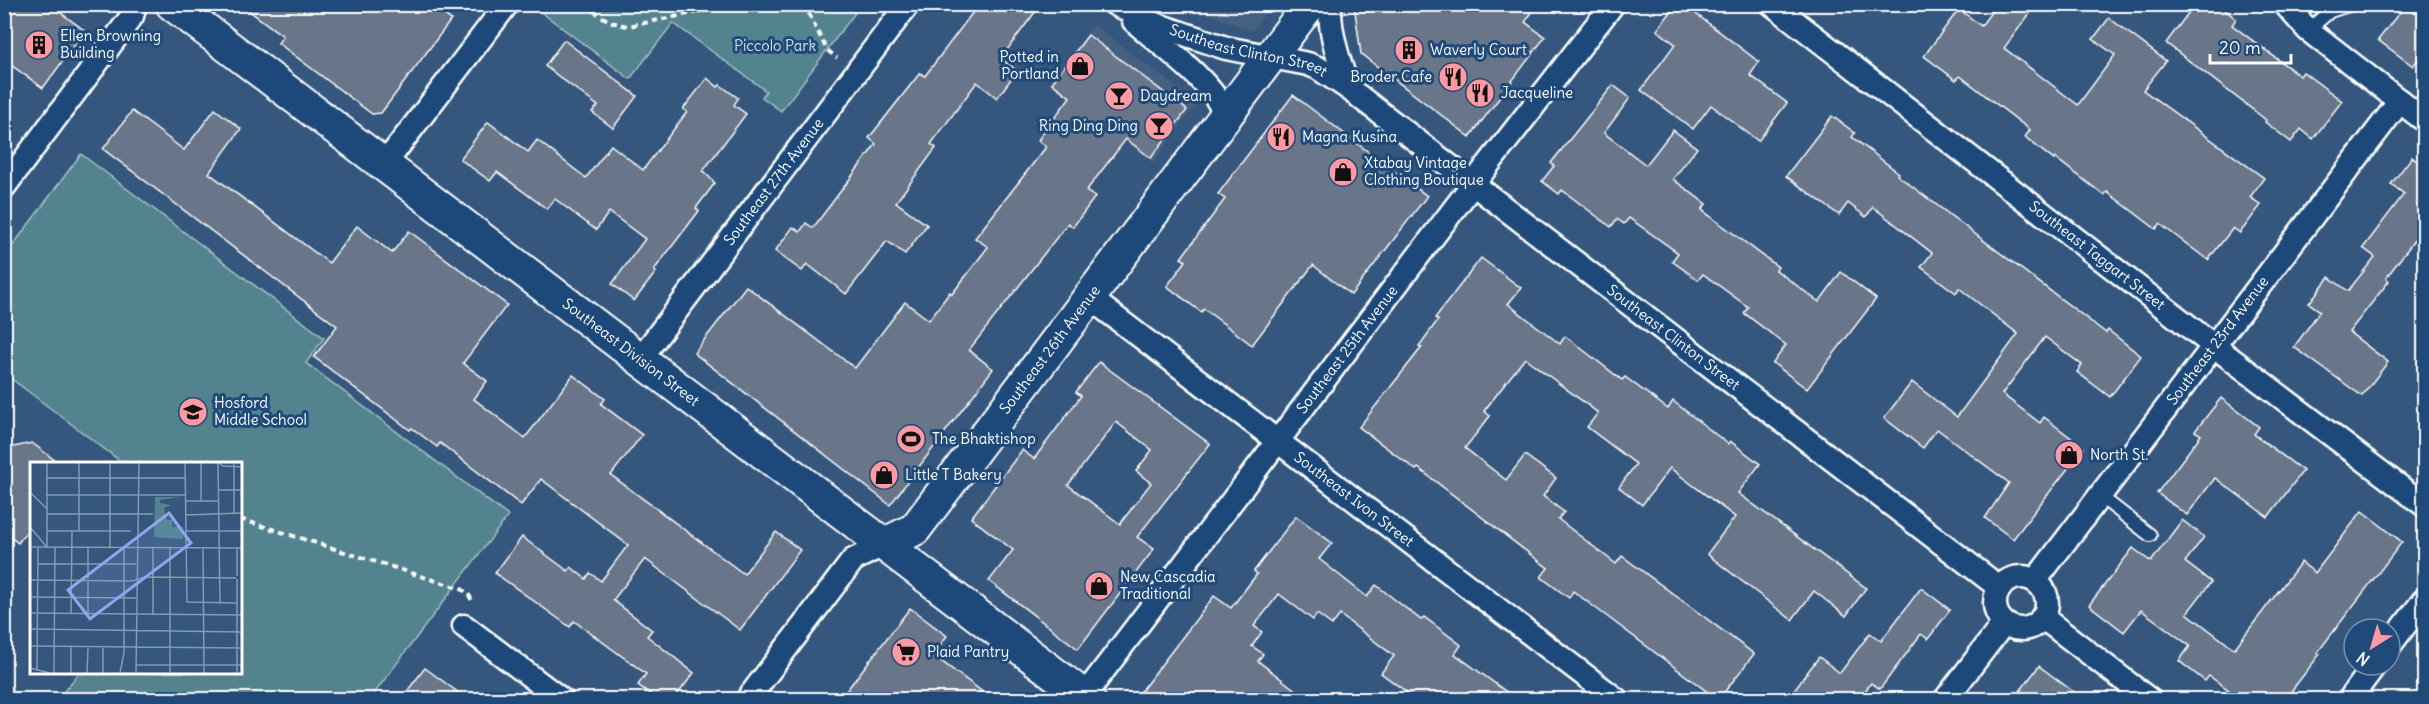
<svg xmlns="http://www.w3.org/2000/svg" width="2429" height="704" font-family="Delius,sans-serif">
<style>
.built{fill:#456081}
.green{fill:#52838e;stroke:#a8c1c6;stroke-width:1.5}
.building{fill:#697488;stroke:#fff;stroke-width:1.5;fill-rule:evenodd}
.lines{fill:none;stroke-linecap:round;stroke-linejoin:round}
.lane-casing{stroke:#fff;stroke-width:16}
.street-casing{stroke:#fff;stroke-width:27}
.secondary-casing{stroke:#fff;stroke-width:36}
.path{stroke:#fff;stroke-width:4;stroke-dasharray:6 4.5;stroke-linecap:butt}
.lane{stroke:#1f4a7a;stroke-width:12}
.street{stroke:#1f4a7a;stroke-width:22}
.secondary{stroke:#1f4a7a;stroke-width:32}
.labels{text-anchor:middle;stroke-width:6;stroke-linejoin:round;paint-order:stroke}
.poi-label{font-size:15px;fill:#fff;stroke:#1f4a7a;text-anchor:start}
.park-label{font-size:15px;fill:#d4e0e3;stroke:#1f4a7a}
.street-label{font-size:15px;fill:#fff;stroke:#1f4a7a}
.inset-road{fill:none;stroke:#869ab2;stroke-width:1.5}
.view{fill:#8ea6ec;fill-opacity:0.15;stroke:#8ea6ec;stroke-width:3}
.inset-edge{fill:none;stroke:#fff;stroke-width:3}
</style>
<rect width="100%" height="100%" fill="#35577e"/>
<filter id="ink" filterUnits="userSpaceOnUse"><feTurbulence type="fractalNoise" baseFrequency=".0167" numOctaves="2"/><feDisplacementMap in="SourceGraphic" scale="12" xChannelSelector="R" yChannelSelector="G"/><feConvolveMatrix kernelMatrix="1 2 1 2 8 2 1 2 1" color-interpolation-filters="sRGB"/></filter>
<g filter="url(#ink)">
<g class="built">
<polygon points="1188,5 1272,5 1252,31"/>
<polygon points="1094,25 1197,103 1153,163 1049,83"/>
</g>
<g class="green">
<polygon points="546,5 843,4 855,13 781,111 762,97 766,91 673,23 630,79 541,12"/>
<polygon points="81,154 324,338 306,363 508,516 370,699 58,699 79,673 240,672 240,464 118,464 120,461 5,374 5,256"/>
</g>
<g class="building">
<polygon points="4,4 49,4 85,31 43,88 4,60"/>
<polygon points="240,4 431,4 451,20 381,113 372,114 278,43 283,36"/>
<polygon points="979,4 1041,4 1001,58 1017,71 997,98 977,82 931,144 936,148 896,202 927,225 905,254 887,241 846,294 807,264 802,271 775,251 793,227 800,232 806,223 813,228 876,144 869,138 920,73 925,76"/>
<polygon points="1354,4 1538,4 1525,22 1545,37 1470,137 1361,54"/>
<polygon points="1677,4 1683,4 1759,62 1750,75 1787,103 1758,141 1711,105 1693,129 1641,90 1675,44 1657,30"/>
<polygon points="1997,4 2037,4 2004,48 2078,105 2115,55 2093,39 2109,18 2166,61 2143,90 2264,178 2250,197 2261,205 2240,233 2233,228 2208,260 2160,224 2156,229 2107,192 2104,195 2055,158 2054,160 2025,137 2030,130 1960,76 1956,80 1924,56 1959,9 1981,26"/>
<polygon points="2195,4 2218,4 2236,19 2232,25 2300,76 2303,72 2342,101 2313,139 2301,129 2291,142 2265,122 2266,120 2166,43"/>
<polygon points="2406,4 2424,4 2424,51 2413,66 2378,40"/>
<polygon points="1088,35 1187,110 1151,158 1126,139 1086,191 1095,197 1073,227 1068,223 969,350 993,369 890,505 694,353 746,286 855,368 905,302 929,320 950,292 952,294 988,247 975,238 1046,147 1038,140 1070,97 1052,83"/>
<polygon points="564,40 637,96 613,128 592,112 598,106 545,66"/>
<polygon points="707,78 718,87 720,85 738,98 734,105 746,114 703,171 715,183 696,208 699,211 654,270 656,272 634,301 612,284 645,239 609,212 596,230 555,199 547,209 497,172 490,181 460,159 488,122 528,152 537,140 586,178 611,145 643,170 687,112 683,109"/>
<polygon points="1613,85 1630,98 1604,133 1646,165 1673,130 1697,148 1673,179 1706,204 1702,210 1778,267 1776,270 1819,302 1841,272 1876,299 1807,389 1773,363 1786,345 1744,313 1748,307 1703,274 1698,280 1672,261 1678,253 1629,218 1624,224 1617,219 1611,227 1562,190 1559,194 1542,181 1554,166 1551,163"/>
<polygon points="1293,95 1427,196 1351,295 1313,265 1252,345 1204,309 1201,312 1167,286 1186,261 1181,258 1225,199 1218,194"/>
<polygon points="215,109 241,129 209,173 329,263 357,226 392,253 409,231 507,305 463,363 487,381 474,399 525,438 573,375 605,399 601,404 642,435 611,475 744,574 776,532 800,550 740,630 645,559 613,600 652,630 647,636 694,673 674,699 657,699 638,685 646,674 574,621 570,627 495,573 522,537 568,571 571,567 586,579 590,573 601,581 628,545 541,479 521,505 440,443 437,447 412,428 410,430 314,357 337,326 103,149 132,111 184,150"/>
<polygon points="1832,116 1855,133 1852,137 1899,173 1897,175 2106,333 2108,330 2141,356 2110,397 2077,372 2082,365 2045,337 2002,394 2040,423 2044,417 2084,448 2013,539 1985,518 2009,483 1937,429 1923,448 1884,418 1912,382 1957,417 2018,334 1959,288 1956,293 1921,267 1932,253 1873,207 1866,217 1848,203 1839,215 1786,176"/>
<polygon points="2412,157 2424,167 2424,227 2386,278 2389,281 2349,332 2388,362 2362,396 2294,347 2320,311 2309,303 2329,277 2348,291 2375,257 2363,248 2404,194 2391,184"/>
<polygon points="1481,258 1521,288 1508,304 1560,344 1565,336 1622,380 1625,377 1668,409 1673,401 1728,444 1730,441 1760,464 1738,493 1866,588 1846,616 1814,591 1792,620 1707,554 1735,517 1670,468 1642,505 1619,487 1636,464 1587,427 1598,413 1525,358 1484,411 1490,416 1465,448 1506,480 1525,455 1556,478 1543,496 1564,512 1558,519 1616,564 1622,556 1754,654 1719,699 1717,699 1573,591 1569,598 1541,577 1548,568 1418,468 1416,470 1359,427 1422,347 1419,346 1438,320 1435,318"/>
<path d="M 1099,362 L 1210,444 L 1137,537 L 1154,549 L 1078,649 L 989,581 L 1013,550 L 971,518 L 1022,450 L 1034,459 L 1081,396 L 1076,392 ZM 1116,422 L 1152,450 L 1136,471 L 1151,483 L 1120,524 L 1068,485 Z"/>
<polygon points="2221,398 2259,427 2254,434 2303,471 2268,517 2215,478 2187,515 2157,493 2201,435 2195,431"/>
<polygon points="32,443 60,464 32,464 32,525 18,543 4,532 4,449"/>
<polygon points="2362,511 2402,542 2317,653 2320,654 2285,699 2242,699 2209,676 2205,681 2179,661 2190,646 2141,610 2124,632 2089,605 2133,548 2151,562 2182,520 2204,537 2185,562 2211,582 2187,613 2234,649 2301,562 2315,573"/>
<polygon points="1296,516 1332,543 1319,559 1367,597 1376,585 1421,620 1424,617 1461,645 1455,654 1516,699 1416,699 1381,673 1394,656 1340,615 1332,625 1317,614 1313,620 1279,594 1254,626 1262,632 1252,646 1263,654 1258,661 1307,699 1135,699 1214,596 1231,608 1257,574 1254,571"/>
<polygon points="1921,588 1950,610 1928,639 1921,634 1880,689 1871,683 1859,699 1787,699 1819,657 1840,673 1870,633 1881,641"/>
<polygon points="910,608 947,636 933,655 992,699 840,699"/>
<polygon points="2039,666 2083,699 2014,699"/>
<polygon points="425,668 467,699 401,699"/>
</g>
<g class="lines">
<g class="lane-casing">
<g id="lane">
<polyline points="2308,30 2330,11 2352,4"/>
<polyline points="2100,496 2150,535"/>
</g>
</g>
<g class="street-casing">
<g id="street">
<path id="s1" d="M 1115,4 L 1152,23 L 1226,48 L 1308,64 L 1318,68 L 1348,88 L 2000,588"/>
<path d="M 1330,4 C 1329,33 1339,61 1348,88"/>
<path id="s2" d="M 1772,4 L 2214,346 L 2424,505"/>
<polyline points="2285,4 2308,30 2424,120"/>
<path d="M 1134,21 C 1163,47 1211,80 1226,115"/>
<polyline points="384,165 507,4"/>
<polyline points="4,187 132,16 135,4"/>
<path id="s3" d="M 1090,298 L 1617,700"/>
<path id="s4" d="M 640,359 L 908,4"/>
<circle cx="2021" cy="603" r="26"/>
<path id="s5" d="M 2035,581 L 2400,101"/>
<polyline points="2042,617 2150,700"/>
<polyline points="464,626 562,700"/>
<polyline points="2390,645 2424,600"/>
<path id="s6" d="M 1084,696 L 1473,184 L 1613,4"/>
<polyline points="747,700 853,560 885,544"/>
<polyline points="1945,700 2004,623"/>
<polyline points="2349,700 2375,665"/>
</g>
</g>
<g class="secondary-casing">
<g id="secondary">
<path id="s7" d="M 172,4 L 1089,700"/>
<path id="s8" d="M 885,544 L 915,529 L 1310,4"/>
</g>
</g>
<g class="path">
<path d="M 585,4 C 599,16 611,24 629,26 L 737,4"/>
<polyline points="804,4 827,50 837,58"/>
<polyline points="240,519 462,589 469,595 473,603"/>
</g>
<use href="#lane" class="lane"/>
<use href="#street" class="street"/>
<use href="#secondary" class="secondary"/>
</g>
</g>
<defs>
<g id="building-disc" transform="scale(1.5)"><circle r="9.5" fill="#ff9aa2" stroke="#1f4a7a"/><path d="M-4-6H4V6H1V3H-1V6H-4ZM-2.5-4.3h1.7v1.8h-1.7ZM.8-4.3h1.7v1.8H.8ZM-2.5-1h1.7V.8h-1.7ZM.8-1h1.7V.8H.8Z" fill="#111"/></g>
<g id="shop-disc" transform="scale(1.5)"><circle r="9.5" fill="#ff9aa2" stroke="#1f4a7a"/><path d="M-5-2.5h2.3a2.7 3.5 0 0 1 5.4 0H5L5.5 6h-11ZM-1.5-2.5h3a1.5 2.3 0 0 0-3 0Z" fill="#111"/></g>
<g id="restaurant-disc" transform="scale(1.5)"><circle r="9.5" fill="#ff9aa2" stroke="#1f4a7a"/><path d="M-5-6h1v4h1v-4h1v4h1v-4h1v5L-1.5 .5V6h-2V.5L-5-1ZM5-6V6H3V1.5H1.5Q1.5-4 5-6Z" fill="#111"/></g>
<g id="bar-disc" transform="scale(1.5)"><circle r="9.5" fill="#ff9aa2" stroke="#1f4a7a"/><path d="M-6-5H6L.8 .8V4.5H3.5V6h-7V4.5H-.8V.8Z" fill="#111"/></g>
<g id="school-disc" transform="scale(1.5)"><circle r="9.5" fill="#ff9aa2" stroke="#1f4a7a"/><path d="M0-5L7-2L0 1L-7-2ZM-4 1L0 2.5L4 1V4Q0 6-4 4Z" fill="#111"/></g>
<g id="stadium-disc" transform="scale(1.5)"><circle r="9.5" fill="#ff9aa2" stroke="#1f4a7a"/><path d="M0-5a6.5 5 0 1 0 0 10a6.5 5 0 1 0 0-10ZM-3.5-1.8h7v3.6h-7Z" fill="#111"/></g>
<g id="supermarket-disc" transform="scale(1.5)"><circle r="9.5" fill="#ff9aa2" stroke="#1f4a7a"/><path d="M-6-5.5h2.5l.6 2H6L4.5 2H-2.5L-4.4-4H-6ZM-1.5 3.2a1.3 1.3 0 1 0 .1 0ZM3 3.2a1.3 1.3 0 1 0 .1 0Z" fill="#111"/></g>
</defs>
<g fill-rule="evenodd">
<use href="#building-disc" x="39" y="45"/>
<use href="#building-disc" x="1409" y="50"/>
<use href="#shop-disc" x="1080" y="66"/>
<use href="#restaurant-disc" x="1453" y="77"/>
<use href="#restaurant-disc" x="1480" y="93"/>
<use href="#bar-disc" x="1119" y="96"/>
<use href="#bar-disc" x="1159" y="126"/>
<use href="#restaurant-disc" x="1281" y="137"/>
<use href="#shop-disc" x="1343" y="172"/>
<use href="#school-disc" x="193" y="412"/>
<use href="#stadium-disc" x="911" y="439"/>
<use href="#shop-disc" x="2069" y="455"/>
<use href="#shop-disc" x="884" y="475"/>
<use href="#shop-disc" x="1099" y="586"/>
<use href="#supermarket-disc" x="906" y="652"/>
</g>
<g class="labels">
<g class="poi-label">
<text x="60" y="41">Ellen Browning<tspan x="60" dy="17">Building</tspan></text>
<text x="1430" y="55">Waverly Court</text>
<text x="1059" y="62" text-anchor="end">Potted in<tspan x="1059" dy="17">Portland</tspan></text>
<text x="1432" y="82" text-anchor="end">Broder Cafe</text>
<text x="1501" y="98">Jacqueline</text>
<text x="1140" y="101">Daydream</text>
<text x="1138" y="131" text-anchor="end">Ring Ding Ding</text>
<text x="1302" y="142">Magna Kusina</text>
<text x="1364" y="168">Xtabay Vintage<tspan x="1364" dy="17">Clothing Boutique</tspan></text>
<text x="214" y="408">Hosford<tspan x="214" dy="17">Middle School</tspan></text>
<text x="932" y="444">The Bhaktishop</text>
<text x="2090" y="460">North St.</text>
<text x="905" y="480">Little T Bakery</text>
<text x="1120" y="582">New Cascadia<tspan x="1120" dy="17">Traditional</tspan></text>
<text x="927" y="657">Plaid Pantry</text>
</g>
<g class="park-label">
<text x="775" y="51">Piccolo Park</text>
</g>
<g class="street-label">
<text dy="5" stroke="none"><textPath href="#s1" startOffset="142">Southeast Clinton Street</textPath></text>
<text dy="5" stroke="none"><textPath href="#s4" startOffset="222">Southeast 27th Avenue</textPath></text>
<text dy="5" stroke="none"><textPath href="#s2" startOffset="411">Southeast Taggart Street</textPath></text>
<text dy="5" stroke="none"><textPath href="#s1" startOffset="660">Southeast Clinton Street</textPath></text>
<text dy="5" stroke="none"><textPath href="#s5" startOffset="302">Southeast 23rd Avenue</textPath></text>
<text dy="5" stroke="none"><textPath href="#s6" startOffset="435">Southeast 25th Avenue</textPath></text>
<text dy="5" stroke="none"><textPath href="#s8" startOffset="258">Southeast 26th Avenue</textPath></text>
<text dy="5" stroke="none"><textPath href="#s7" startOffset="576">Southeast Division Street</textPath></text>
<text dy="5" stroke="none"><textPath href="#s3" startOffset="332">Southeast Ivon Street</textPath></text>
</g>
</g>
<g transform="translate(30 462)">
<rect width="212" height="212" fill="#35577e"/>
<path d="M 125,35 L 151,35 L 130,38 L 130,41 L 141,43 L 134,46 L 137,58 L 142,58 L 142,65 L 153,65 L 153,77 L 124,75 Z" fill="#52838e"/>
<path class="inset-road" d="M 17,0 L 17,85M 49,0 L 49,69M 80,0 L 80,85M 155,0 L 157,140 L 207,141M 171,0 L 171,39M 188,0 L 190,141M 188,0 L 193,4 L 212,5M 204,0 L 204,51M 16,16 L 155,16M 188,28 L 212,28M 0,30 L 17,47M 16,33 L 155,33M 155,39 L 188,39M 17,52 L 123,52M 155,53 L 212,51M 0,65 L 16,84M 17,69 L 101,69M 155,69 L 212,69M 0,85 L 212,86M 140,86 L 140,211M 173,86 L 174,211M 8,102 L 106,102M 207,114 L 207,86M 114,115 L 206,116M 58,117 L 58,86M 207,117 L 207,211M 0,118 L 102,119 L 115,115M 0,135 L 106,136M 0,151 L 212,153M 41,151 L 42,69M 58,151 L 58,120M 123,153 L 123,86M 0,167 L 212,170M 0,184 L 212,186M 106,203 L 212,203M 0,206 L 20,211M 7,207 L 8,85M 24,211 L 25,85M 41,211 L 41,184M 57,211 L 58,186M 73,211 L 73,186M 90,211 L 94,191 L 94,86M 106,211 L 109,0"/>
<path class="view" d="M 139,51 L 161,81 L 60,157 L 38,128 Z"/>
<rect width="212" height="212" class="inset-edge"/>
</g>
<rect width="2429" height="704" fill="none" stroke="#1f4a7a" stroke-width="24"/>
<rect x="12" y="12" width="2405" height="680" fill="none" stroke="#fff" stroke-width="2" filter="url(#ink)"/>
<g transform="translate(2372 647) rotate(217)"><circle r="28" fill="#1f4a7a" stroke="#7992af" stroke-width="1.5"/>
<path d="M0-4.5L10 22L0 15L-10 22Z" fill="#ff9aa2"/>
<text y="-9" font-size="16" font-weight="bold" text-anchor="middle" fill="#ffffff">N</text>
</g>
<path d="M2210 54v9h81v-9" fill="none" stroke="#ffffff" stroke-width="3"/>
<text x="2219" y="54" font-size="18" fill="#ffffff" stroke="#1f4a7a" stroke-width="4.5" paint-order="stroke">20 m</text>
</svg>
